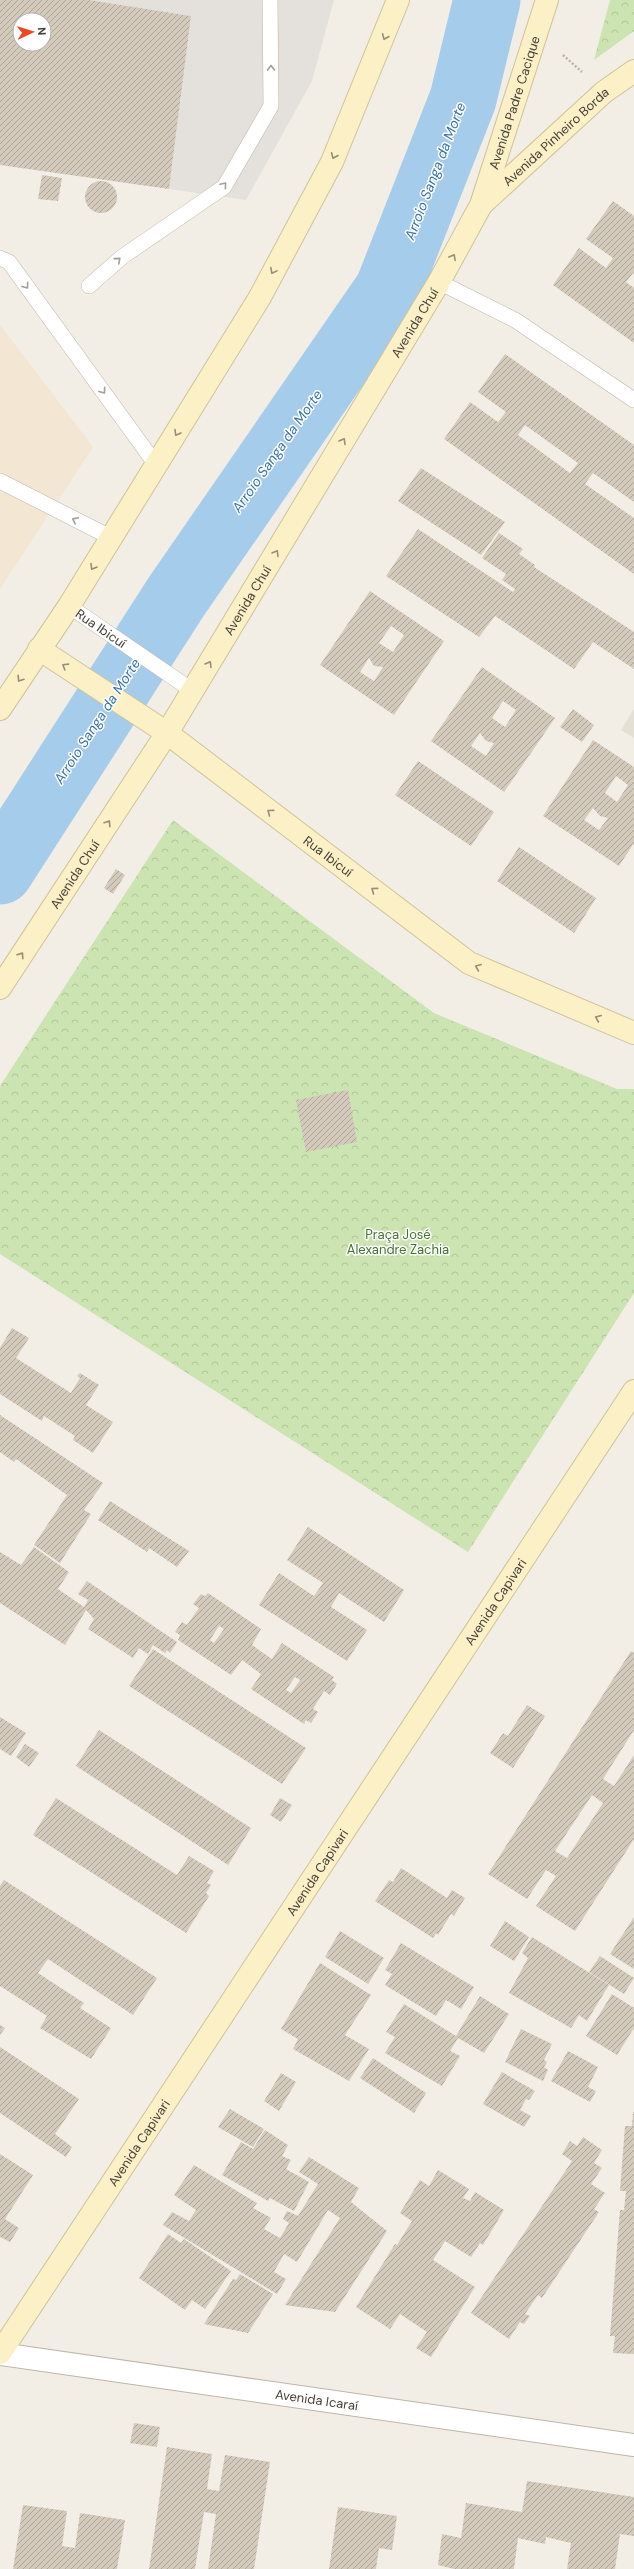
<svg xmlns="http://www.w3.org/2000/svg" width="634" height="2569" font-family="'DM Sans',sans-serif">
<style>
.residential{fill:#e5e0d4}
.commercial{fill:#f3e6d2}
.industrial{fill:#e4e0db}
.park{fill:url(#park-crowns)}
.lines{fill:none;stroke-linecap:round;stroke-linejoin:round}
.river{stroke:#a5cceb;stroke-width:67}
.building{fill:url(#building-hatch);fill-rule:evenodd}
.lane-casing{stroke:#bdb6a9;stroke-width:16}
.street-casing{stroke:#bdb6a9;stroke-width:24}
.secondary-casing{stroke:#cfc398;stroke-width:24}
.path{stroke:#bdb29b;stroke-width:2.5;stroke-dasharray:2 2;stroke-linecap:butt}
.lane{stroke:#fff;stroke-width:15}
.street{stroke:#fff;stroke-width:22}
.secondary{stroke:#fbf0c6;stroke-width:22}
.oneway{stroke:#968f77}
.oneway2{stroke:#a29f9a}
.labels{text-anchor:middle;stroke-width:3;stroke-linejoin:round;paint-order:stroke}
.street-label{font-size:13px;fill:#443f36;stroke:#fff}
.park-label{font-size:13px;fill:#45722d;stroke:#fff}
.water-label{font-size:14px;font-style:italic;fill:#3674a9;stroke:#fff}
</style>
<defs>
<pattern id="park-crowns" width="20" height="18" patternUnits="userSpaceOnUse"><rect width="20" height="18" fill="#cbe4b1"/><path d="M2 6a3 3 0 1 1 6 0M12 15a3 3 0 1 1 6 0" fill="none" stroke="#b0c599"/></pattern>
<pattern id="building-hatch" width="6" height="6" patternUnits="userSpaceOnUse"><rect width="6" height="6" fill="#d3cabc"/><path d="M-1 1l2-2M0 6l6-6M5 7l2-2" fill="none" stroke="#ada59a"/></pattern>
</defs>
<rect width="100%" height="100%" fill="#f2eee6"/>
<polygon class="residential" points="634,709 634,738 621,730"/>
<polygon class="commercial" points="0,325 93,447 0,589"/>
<polygon class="industrial" points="89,0 334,0 312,81 246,200 169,189 191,16"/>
<g class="park">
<polygon points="610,0 634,0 634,31 594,60"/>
<polygon points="173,820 434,1013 617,1089 634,1089 634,1293 468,1552 0,1254 0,1086"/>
</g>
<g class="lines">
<polyline class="river" points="0,871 176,597 388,290 463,99 487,0"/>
</g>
<g class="building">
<path d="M 0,0 L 89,0 L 191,16 L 169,189 L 0,165 ZM 20,20 L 44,20 L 44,44 L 20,44 Z"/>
<polygon points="42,175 62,178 58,201 38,199"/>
<circle cx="101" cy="197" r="16"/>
<polygon points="613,201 634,216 634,272 626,282 634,288 634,343 553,285 579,248 606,268 613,258 586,239"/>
<path d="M 505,354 L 634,445 L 634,502 L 593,473 L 585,484 L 634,518 L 634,574 L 444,439 L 470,402 L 498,422 L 506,412 L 478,392 ZM 525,425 L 578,463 L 570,473 L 518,435 Z"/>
<polygon points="421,468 505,522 481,555 398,501"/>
<polygon points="418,529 513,592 515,589 502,580 506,574 482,558 499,533 523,549 519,554 535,565 534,567 634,632 634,669 593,642 574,669 495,616 479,637 386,576"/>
<path d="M 370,591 L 444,641 L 394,715 L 320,665 ZM 391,626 L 404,635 L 393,652 L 379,643 ZM 369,658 L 374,666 L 383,667 L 374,681 L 360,672 Z"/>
<path d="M 482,667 L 555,718 L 504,792 L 431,741 ZM 503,701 L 516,710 L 505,727 L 492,718 ZM 480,733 L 486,741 L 494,743 L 486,756 L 471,746 Z"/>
<polygon points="573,709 594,725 582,742 560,727"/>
<path d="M 593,740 L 634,767 L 634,843 L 619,866 L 543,816 ZM 616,776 L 628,785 L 617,802 L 605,793 ZM 593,808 L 600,816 L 608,818 L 599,830 L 584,820 Z"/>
<polygon points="418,761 494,812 471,846 395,795"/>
<polygon points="519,847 596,898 574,933 497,881"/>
<polygon points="116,869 125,875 113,894 104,888"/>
<polygon points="348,1090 357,1142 306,1152 296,1100"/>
<polygon points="12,1328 29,1338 16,1358 71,1393 80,1378 77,1376 80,1373 99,1385 86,1405 113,1422 93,1453 73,1440 75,1436 44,1416 42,1421 0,1394 0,1348"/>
<polygon points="0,1415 103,1483 84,1510 91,1514 60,1563 34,1545 67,1495 16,1459 14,1462 0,1452"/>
<polygon points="110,1501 189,1551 177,1567 149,1548 147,1552 98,1520"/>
<polygon points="308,1527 404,1590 384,1622 339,1593 331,1607 367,1630 347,1661 259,1605 279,1573 314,1596 323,1583 287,1560"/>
<polygon points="34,1547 69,1572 58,1589 84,1607 88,1600 78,1594 87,1581 177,1642 170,1653 167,1650 165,1653 153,1645 148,1654 139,1648 133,1658 88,1629 94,1619 86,1610 65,1645 0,1603 0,1552 21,1565"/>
<path d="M 208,1593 L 261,1629 L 252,1645 L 272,1659 L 282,1643 L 334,1677 L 332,1680 L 337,1684 L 330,1695 L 324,1691 L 313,1709 L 318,1712 L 311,1723 L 306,1720 L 304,1724 L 251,1689 L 261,1674 L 242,1660 L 231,1675 L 178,1640 L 180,1635 L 175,1632 L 182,1622 L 187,1625 L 199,1608 L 193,1604 L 201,1594 L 205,1596 ZM 219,1626 L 224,1629 L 214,1643 L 210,1640 ZM 295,1677 L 300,1680 L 291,1693 L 286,1690 Z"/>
<polygon points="153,1649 306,1748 282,1784 129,1686"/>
<path d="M 631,1651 L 634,1653 L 634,1730 L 603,1779 L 614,1786 L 634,1755 L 634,1839 L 575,1931 L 536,1906 L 556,1876 L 546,1870 L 527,1899 L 488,1874 ZM 592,1795 L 603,1803 L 567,1858 L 555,1851 Z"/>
<polygon points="527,1705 545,1716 513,1768 490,1753 503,1733 508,1736"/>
<polygon points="0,1717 26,1733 11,1756 0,1749"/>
<polygon points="99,1730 251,1828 228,1865 76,1766"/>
<polygon points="25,1744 39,1753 29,1767 16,1757"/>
<polygon points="56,1798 177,1875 189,1856 214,1871 207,1883 211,1885 206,1893 209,1896 186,1933 33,1835"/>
<polygon points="280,1798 292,1805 281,1822 270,1815"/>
<polygon points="401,1868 447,1898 452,1890 465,1898 454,1916 451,1914 438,1935 436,1933 433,1938 375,1901 389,1880 393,1882"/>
<polygon points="4,1880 157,1978 133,2015 48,1959 38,1973 84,2003 80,2008 111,2028 91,2059 40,2028 47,2016 0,1986 0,1886"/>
<polygon points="634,1917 634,1969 610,1954"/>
<polygon points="505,1921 529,1937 514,1961 490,1946"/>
<polygon points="340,1931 384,1958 368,1984 325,1957"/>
<polygon points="532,1937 609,1985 587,2021 579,2015 571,2028 509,1993 528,1958 522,1953"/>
<polygon points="401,1943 474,1987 461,2009 446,2000 436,2016 385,1985 392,1974 385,1970"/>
<polygon points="600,1956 634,1978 624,1994 589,1972"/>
<polygon points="320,1963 371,1995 345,2035 369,2049 349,2081 293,2049 298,2039 281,2029"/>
<polygon points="612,1994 634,2008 634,2028 617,2055 586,2036"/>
<polygon points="480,1996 509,2014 484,2053 458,2038 450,2051 460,2056 442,2086 385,2053 395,2037 386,2032 404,2004 456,2036"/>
<polygon points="0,2025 5,2028 0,2035"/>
<polygon points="521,2029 552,2044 544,2060 547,2062 544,2067 548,2070 543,2081 505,2062"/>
<polygon points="0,2047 79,2099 55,2134 72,2147 66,2157 0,2113"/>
<polygon points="568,2051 598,2067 588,2087 596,2091 590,2102 551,2081"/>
<polygon points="373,2058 426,2093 414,2113 360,2078"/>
<polygon points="502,2072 535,2091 529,2100 526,2099 520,2110 531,2116 524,2127 483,2104"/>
<polygon points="281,2073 296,2082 279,2111 264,2101"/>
<polygon points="230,2109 264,2129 253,2147 218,2127"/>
<polygon points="633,2112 634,2112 634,2354 613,2353 615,2336 610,2336 620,2210 624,2210 626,2191 620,2191 625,2126 632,2126"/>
<polygon points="265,2130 288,2145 282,2156 291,2160 286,2169 309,2182 294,2211 270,2198 268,2201 222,2175 241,2142 253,2149"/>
<polygon points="583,2137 602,2150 594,2163 602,2168 591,2184 605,2193 594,2209 599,2212 542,2298 538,2295 525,2314 530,2316 524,2324 520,2322 509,2339 471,2313 572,2161 562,2154 570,2141 577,2146"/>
<polygon points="0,2154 33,2175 5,2219 19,2228 10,2242 0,2237"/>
<polygon points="309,2157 359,2188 351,2202 387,2231 335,2312 285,2305 340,2218 328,2210 297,2262 284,2254 274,2272 286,2279 277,2294 163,2225 172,2212 189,2221 196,2210 174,2195 194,2165 257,2203 253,2208 271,2218 264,2229 280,2238 289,2223 283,2219 287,2211 298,2216 318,2184 299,2172"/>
<polygon points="438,2170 469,2189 463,2198 470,2201 475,2192 504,2210 483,2245 480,2243 471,2257 445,2241 433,2260 475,2287 431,2357 416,2348 427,2332 400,2314 390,2329 356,2307 395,2244 397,2245 412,2221 400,2213 420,2180 429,2186"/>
<polygon points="168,2234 181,2243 184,2239 231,2271 205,2309 192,2300 185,2310 139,2278"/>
<polygon points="240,2274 273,2294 248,2333 204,2324 233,2279 236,2280"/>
<polygon points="134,2423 160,2427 157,2447 130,2443"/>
<polygon points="167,2447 212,2454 207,2489 219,2491 225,2455 270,2462 254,2569 208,2569 216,2514 204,2512 195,2569 149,2569"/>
<polygon points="527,2481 634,2497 634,2536 620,2534 615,2569 567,2569 571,2543 546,2537 545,2544 518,2538 514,2569 454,2569 438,2565 442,2534 461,2538 466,2503 522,2512"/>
<polygon points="23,2505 67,2511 62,2546 75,2548 80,2513 125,2520 117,2569 13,2569"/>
<polygon points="338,2507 397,2516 392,2550 379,2548 376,2569 329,2569"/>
</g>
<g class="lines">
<g class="lane-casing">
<g id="lane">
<polyline points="0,258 9,262 157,466"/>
<polyline points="439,282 515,320 634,400"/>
<polyline points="89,286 122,257 224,187 271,106 270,0"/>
<polyline points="0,481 110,537"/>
<path id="s1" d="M 69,606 L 193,691"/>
</g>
</g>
<g class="street-casing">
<g id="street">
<path id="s2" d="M 0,2354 L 634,2445"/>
</g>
</g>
<g class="secondary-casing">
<g id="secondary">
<path id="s3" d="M 482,204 L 604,92 L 634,71"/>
<path id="s4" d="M 39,649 L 167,733 L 469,963 L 634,1033"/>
<polyline points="0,709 69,606 260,297 332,162 398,0"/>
<path id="s5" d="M 0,988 L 167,733 L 439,282 L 481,205 L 547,0"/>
<path id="s6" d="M 0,2353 L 634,1391"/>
</g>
</g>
<polyline class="path" points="563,55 582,72"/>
<use href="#lane" class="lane"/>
<use href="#street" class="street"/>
<use href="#secondary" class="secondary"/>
</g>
<defs><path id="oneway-chevron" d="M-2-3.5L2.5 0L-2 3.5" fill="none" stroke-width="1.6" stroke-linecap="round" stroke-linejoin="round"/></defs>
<g class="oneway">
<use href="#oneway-chevron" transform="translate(385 37) rotate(113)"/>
<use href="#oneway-chevron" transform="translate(334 156) rotate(113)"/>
<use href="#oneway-chevron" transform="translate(453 257) rotate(-61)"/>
<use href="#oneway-chevron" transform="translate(273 271) rotate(118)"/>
<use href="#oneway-chevron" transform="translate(177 433) rotate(121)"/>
<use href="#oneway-chevron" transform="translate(343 441) rotate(-59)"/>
<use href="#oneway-chevron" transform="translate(276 553) rotate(-59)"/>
<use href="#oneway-chevron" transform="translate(93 567) rotate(120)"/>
<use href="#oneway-chevron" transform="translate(209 664) rotate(-59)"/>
<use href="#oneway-chevron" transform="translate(65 666) rotate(-148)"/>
<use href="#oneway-chevron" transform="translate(20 679) rotate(123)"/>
<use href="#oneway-chevron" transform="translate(270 812) rotate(-143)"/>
<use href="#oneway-chevron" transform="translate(108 823) rotate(-57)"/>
<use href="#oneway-chevron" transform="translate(374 890) rotate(-143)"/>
<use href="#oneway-chevron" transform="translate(21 955) rotate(-57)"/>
<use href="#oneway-chevron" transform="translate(478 967) rotate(-157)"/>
<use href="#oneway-chevron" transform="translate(598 1018) rotate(-157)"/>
</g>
<g class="oneway2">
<use href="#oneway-chevron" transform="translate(271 68) rotate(-91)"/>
<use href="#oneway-chevron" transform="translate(224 185) rotate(-50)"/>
<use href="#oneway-chevron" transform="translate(118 260) rotate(-41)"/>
<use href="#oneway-chevron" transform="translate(26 286) rotate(54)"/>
<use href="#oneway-chevron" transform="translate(103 391) rotate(54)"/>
<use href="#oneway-chevron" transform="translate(75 520) rotate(-153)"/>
</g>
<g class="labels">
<g class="street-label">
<text dy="5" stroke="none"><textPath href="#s5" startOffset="1027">Avenida Padre Cacique</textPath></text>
<text dy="5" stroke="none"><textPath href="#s3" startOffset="100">Avenida Pinheiro Borda</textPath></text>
<text dy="5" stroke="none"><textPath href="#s5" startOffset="784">Avenida Chuí</textPath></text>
<text dy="5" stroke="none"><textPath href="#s5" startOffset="460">Avenida Chuí</textPath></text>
<text dy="5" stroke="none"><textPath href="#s1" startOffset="39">Rua Ibicuí</textPath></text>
<text dy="5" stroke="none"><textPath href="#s4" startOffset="356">Rua Ibicuí</textPath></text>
<text dy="5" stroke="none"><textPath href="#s5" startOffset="136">Avenida Chuí</textPath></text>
<text dy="5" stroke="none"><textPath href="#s6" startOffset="900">Avenida Capivari</textPath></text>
<text dy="5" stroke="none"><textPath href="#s6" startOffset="576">Avenida Capivari</textPath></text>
<text dy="5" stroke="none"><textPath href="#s6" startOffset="252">Avenida Capivari</textPath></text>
<text dy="5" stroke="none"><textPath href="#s2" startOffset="320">Avenida Icaraí</textPath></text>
</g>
<g class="park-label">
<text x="398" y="1239">Praça José<tspan x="398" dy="15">Alexandre Zachia</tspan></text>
</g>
<g class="water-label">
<text transform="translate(435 171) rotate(-69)" y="5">Arroio Sanga da Morte</text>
<text transform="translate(277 451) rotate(-55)" y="5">Arroio Sanga da Morte</text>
<text transform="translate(97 721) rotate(-57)" y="5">Arroio Sanga da Morte</text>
</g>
</g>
<g transform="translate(32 32) rotate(86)"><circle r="19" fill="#ffffff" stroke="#b4b2af"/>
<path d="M0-3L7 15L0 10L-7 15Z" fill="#ed4722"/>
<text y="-6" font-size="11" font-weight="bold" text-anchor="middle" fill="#443f36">N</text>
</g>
</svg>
